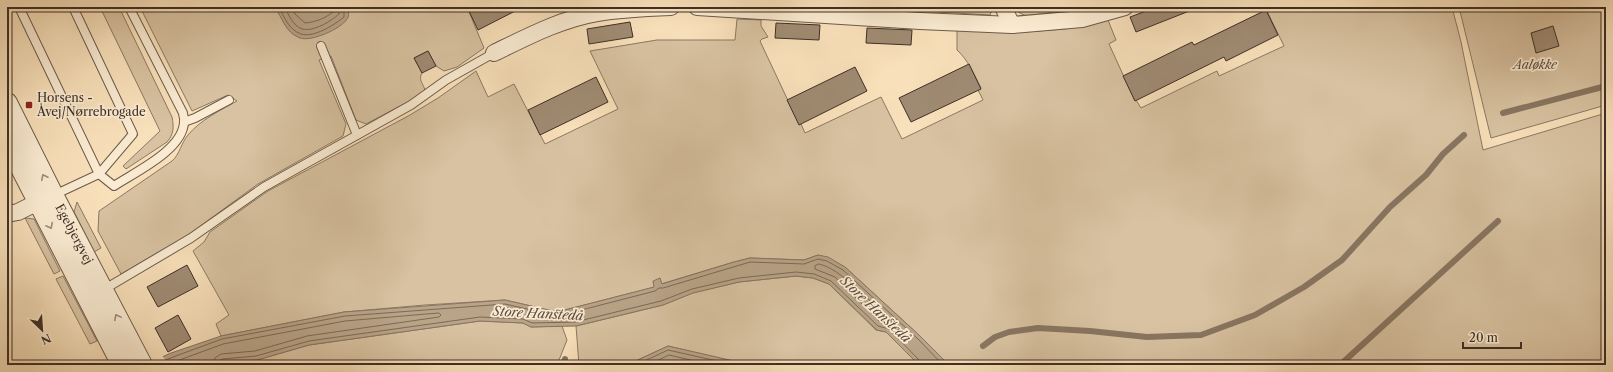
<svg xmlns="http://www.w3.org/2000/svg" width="1613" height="372" font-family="'Libre Caslon Text',serif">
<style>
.green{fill:#d8c2a1;stroke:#8b7864}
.water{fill:#b9a488;stroke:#887561}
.pier{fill:#f8e0ba}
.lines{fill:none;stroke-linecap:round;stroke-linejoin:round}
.shore{stroke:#7c6a57;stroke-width:1}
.stream{stroke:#887561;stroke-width:6}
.building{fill:#9f8b73;stroke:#3e2f26}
.service-casing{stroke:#6c5b4b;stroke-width:10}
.minor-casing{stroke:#6c5b4b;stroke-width:18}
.tertiary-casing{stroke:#6c5b4b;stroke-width:22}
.service{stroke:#faebd2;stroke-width:8}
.minor{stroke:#faebd2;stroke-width:16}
.tertiary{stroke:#faebd2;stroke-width:20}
.oneway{stroke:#9c8d7c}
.poi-dot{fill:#8f2418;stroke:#faebd2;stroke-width:1.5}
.labels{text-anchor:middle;stroke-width:3.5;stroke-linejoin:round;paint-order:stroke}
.park-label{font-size:12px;font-style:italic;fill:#5d4c3f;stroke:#faebd2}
.poi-label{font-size:12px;fill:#3e2f26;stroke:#faebd2;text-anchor:start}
.street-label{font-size:12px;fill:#3e2f26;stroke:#faebd2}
.water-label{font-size:13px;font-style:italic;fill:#5d4c3e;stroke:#faebd2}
</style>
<rect width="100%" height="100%" fill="#f8e0ba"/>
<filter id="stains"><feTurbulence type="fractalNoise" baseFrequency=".005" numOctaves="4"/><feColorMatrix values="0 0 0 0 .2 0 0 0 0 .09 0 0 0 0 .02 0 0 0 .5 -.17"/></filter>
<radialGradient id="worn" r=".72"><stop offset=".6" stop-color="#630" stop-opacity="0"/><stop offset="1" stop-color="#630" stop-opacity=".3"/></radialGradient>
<g class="green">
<path d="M 100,7 L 119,7 L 172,117 C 174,127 174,134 167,142 L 126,169 L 123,166 L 160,131 Z"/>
<path d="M 140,7 L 467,7 L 484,48 L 457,67 L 444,71 L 436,66 L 428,51 L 414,58 L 422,73 C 418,80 423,83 425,90 L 417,97 L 366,124 L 356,120 L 331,56 L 319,60 L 346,124 L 343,136 L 258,184 L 188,235 L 121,274 L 98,231 L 99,211 L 172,161 C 180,154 181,143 188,135 C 199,121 222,109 237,101 L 228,95 L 192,111 Z"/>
<polygon points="919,7 993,7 990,15 920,11"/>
<polygon points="1013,7 1091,7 1026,16 1014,10"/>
<path d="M 1265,7 L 1452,7 L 1461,42 L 1483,150 L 1606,113 L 1606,365 L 949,365 L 920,336 L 845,267 L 818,255 L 804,260 L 750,258 L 734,262 L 661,284 L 660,278 L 655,287 L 557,312 L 505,300 L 425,305 L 344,312 L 221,336 L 216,324 L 229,315 L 193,251 L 204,242 L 210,232 L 268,191 L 410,115 L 438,98 L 476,71 L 488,97 L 514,84 L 545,144 L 618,109 L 590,51 L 657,40 L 735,40 L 737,19 L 761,20 L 761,26 L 768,37 L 762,39 L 760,41 L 799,124 L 801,124 L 805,133 L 881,97 L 902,139 L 983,100 L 978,90 L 981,88 C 974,74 968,60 957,50 L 957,30 L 1025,32 L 1065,29 L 1108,20 L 1116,40 L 1109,44 L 1135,101 L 1136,100 L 1141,108 L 1217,71 L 1219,76 L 1284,46 Z"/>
<polygon points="1459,7 1606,7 1606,105 1491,138"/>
<polygon points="77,202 101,248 94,252 74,212"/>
<polygon points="25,218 34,219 60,271 54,274"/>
<polygon points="63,276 97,341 90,344 56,279"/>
<polygon points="796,276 813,278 829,284 876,330 886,332 919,365 749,365 668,346 627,365 579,365 576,326 663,305 692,293 739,282"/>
<polygon points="480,321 523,323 531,327 562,326 567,340 557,365 260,365 257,360 309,345"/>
</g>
<g class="water">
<path d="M 274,7 L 347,7 C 348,11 350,15 347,19 C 341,29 311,42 300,38 C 284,32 283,17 274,7 Z"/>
<polygon points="818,255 828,257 845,267 920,336 949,365 919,365 886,332 877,330 829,284 813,278 796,276 739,282 693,293 663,305 576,326 531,327 523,323 480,321 309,345 257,360 223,363 218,365 144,365 171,353 221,336 344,312 505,300 557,312 654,287 653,281 660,278 662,284 734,262 750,258 804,260"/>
<polygon points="668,346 747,364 749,365 627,365"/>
</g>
<polygon class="pier" points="162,355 168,365 142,365 143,363"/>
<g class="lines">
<g class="shore">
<path d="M 279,7 C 284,17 289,30 301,34 C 314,38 334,25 344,17 L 344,7"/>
<path d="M 285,7 C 288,14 293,26 302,29 C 314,32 331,21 339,14 L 339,7"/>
<path d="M 291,7 L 295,14 L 305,23 C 315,22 324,19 333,12 L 333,7"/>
<path d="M 819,264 C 840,268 873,304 889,320 L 889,322 L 880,322 L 835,277 L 815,269 L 815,266 Z"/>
<polyline points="154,365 173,357 222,339 345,316 505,304 558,316 655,291 659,288 663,288 750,262 804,264 818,259 827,261 843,270 918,339 943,365"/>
<polyline points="166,365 223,344 345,321 426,314 439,313 441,315 439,317 307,336 255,351 221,354 215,358 213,365"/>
<polyline points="218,365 219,361 222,359 256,356 309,341 480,317 523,319 532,323 575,322 661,301 692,289 739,278 796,272 814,274 831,281 878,326 889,329 920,361 921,365"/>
<polyline points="636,365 668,350 735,365"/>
<polyline points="648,365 669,355 712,365"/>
</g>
<g class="stream">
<polyline points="1503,113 1606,86"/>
<polyline points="983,346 995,337 1009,332 1038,328 1090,331 1147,337 1201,335 1255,315 1304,287 1342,260 1390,207 1426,175 1443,154 1464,135"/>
<polyline points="563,365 565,359"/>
<polyline points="1340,365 1498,221"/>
</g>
</g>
<g class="building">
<polygon points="467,7 523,7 478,30"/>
<polygon points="1157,7 1197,7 1197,8 1136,32 1130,17"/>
<polygon points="1266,10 1278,35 1226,61 1224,57 1135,101 1123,76 1192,42 1194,45"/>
<polygon points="630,22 633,37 589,44 587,29"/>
<polygon points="776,23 820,25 819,40 775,38"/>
<polygon points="1553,26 1559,46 1536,53 1531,33"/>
<polygon points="867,28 912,30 911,45 866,43"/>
<polygon points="428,51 436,66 422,73 414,58"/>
<polygon points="969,64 981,89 911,122 899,98"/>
<polygon points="855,67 867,91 799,125 787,100"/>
<polygon points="596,77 608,102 540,135 528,110"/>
<polygon points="187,265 198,286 158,307 147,287"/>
<polygon points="178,315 191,339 168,352 155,328"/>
</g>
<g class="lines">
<g class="service-casing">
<g id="service">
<path d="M 19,7 L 99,174 L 114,186 C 135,172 183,150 184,122 C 185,119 183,116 183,113 L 129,7"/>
<polyline points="321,46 357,135"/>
<polyline points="184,122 195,118 229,100"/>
<polyline points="54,195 99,174 133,134 73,7"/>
<polyline points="103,290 191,238 264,187 411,105 446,80 494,53"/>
</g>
</g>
<g class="minor-casing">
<g id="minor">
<polyline points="697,7 920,21 1012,25 1082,19 1125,7"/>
<polyline points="1003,7 1012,25"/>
<path d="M 494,53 C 527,37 561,19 597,13 C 621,9 646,8 671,7"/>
<polyline points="7,214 18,212 48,197"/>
</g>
</g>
<g class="tertiary-casing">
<g id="tertiary">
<polyline points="7,103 53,195 142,365"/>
<polyline points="7,141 122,365"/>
</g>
</g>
<use href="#service" class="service"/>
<use href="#minor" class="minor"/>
<use href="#tertiary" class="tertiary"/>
</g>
<defs><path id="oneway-chevron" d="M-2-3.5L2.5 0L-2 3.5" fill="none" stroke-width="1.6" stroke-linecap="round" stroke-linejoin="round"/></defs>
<g class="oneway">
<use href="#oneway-chevron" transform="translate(44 177) rotate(-117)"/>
<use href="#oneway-chevron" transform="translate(50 226) rotate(63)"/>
<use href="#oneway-chevron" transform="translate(117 317) rotate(-118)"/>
</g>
<rect class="poi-dot" x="25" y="101" width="8" height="8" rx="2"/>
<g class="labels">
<g class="park-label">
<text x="1535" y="69">Aaløkke</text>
</g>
<g class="poi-label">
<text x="37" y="102">Horsens -<tspan x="37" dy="14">Åvej/Nørrebrogade</tspan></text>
</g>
<g class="street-label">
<text transform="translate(74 234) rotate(62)" y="4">Egebjergvej</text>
</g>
<g class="water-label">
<text transform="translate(876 309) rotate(43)" y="5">Store Hanstedå</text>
<text transform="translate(538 313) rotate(3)" y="5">Store Hanstedå</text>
</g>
</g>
<rect width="1613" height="372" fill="none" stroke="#f8e0ba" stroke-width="24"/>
<rect x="8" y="8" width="1597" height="356" fill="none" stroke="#3e2f26" stroke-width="2"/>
<rect x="12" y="12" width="1589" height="348" fill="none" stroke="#3e2f26"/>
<g transform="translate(42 330) rotate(155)" stroke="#faebd2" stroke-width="3" paint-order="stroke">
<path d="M0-3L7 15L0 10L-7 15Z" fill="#3e2f26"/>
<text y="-6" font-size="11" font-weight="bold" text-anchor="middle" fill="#3e2f26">N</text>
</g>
<path d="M1463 342v6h58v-6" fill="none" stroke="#3e2f26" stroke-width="2"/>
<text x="1469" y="342" font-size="12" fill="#3e2f26" stroke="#faebd2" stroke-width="3" paint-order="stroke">20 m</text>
<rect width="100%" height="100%" filter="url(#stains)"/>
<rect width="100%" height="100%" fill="url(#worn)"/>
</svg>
